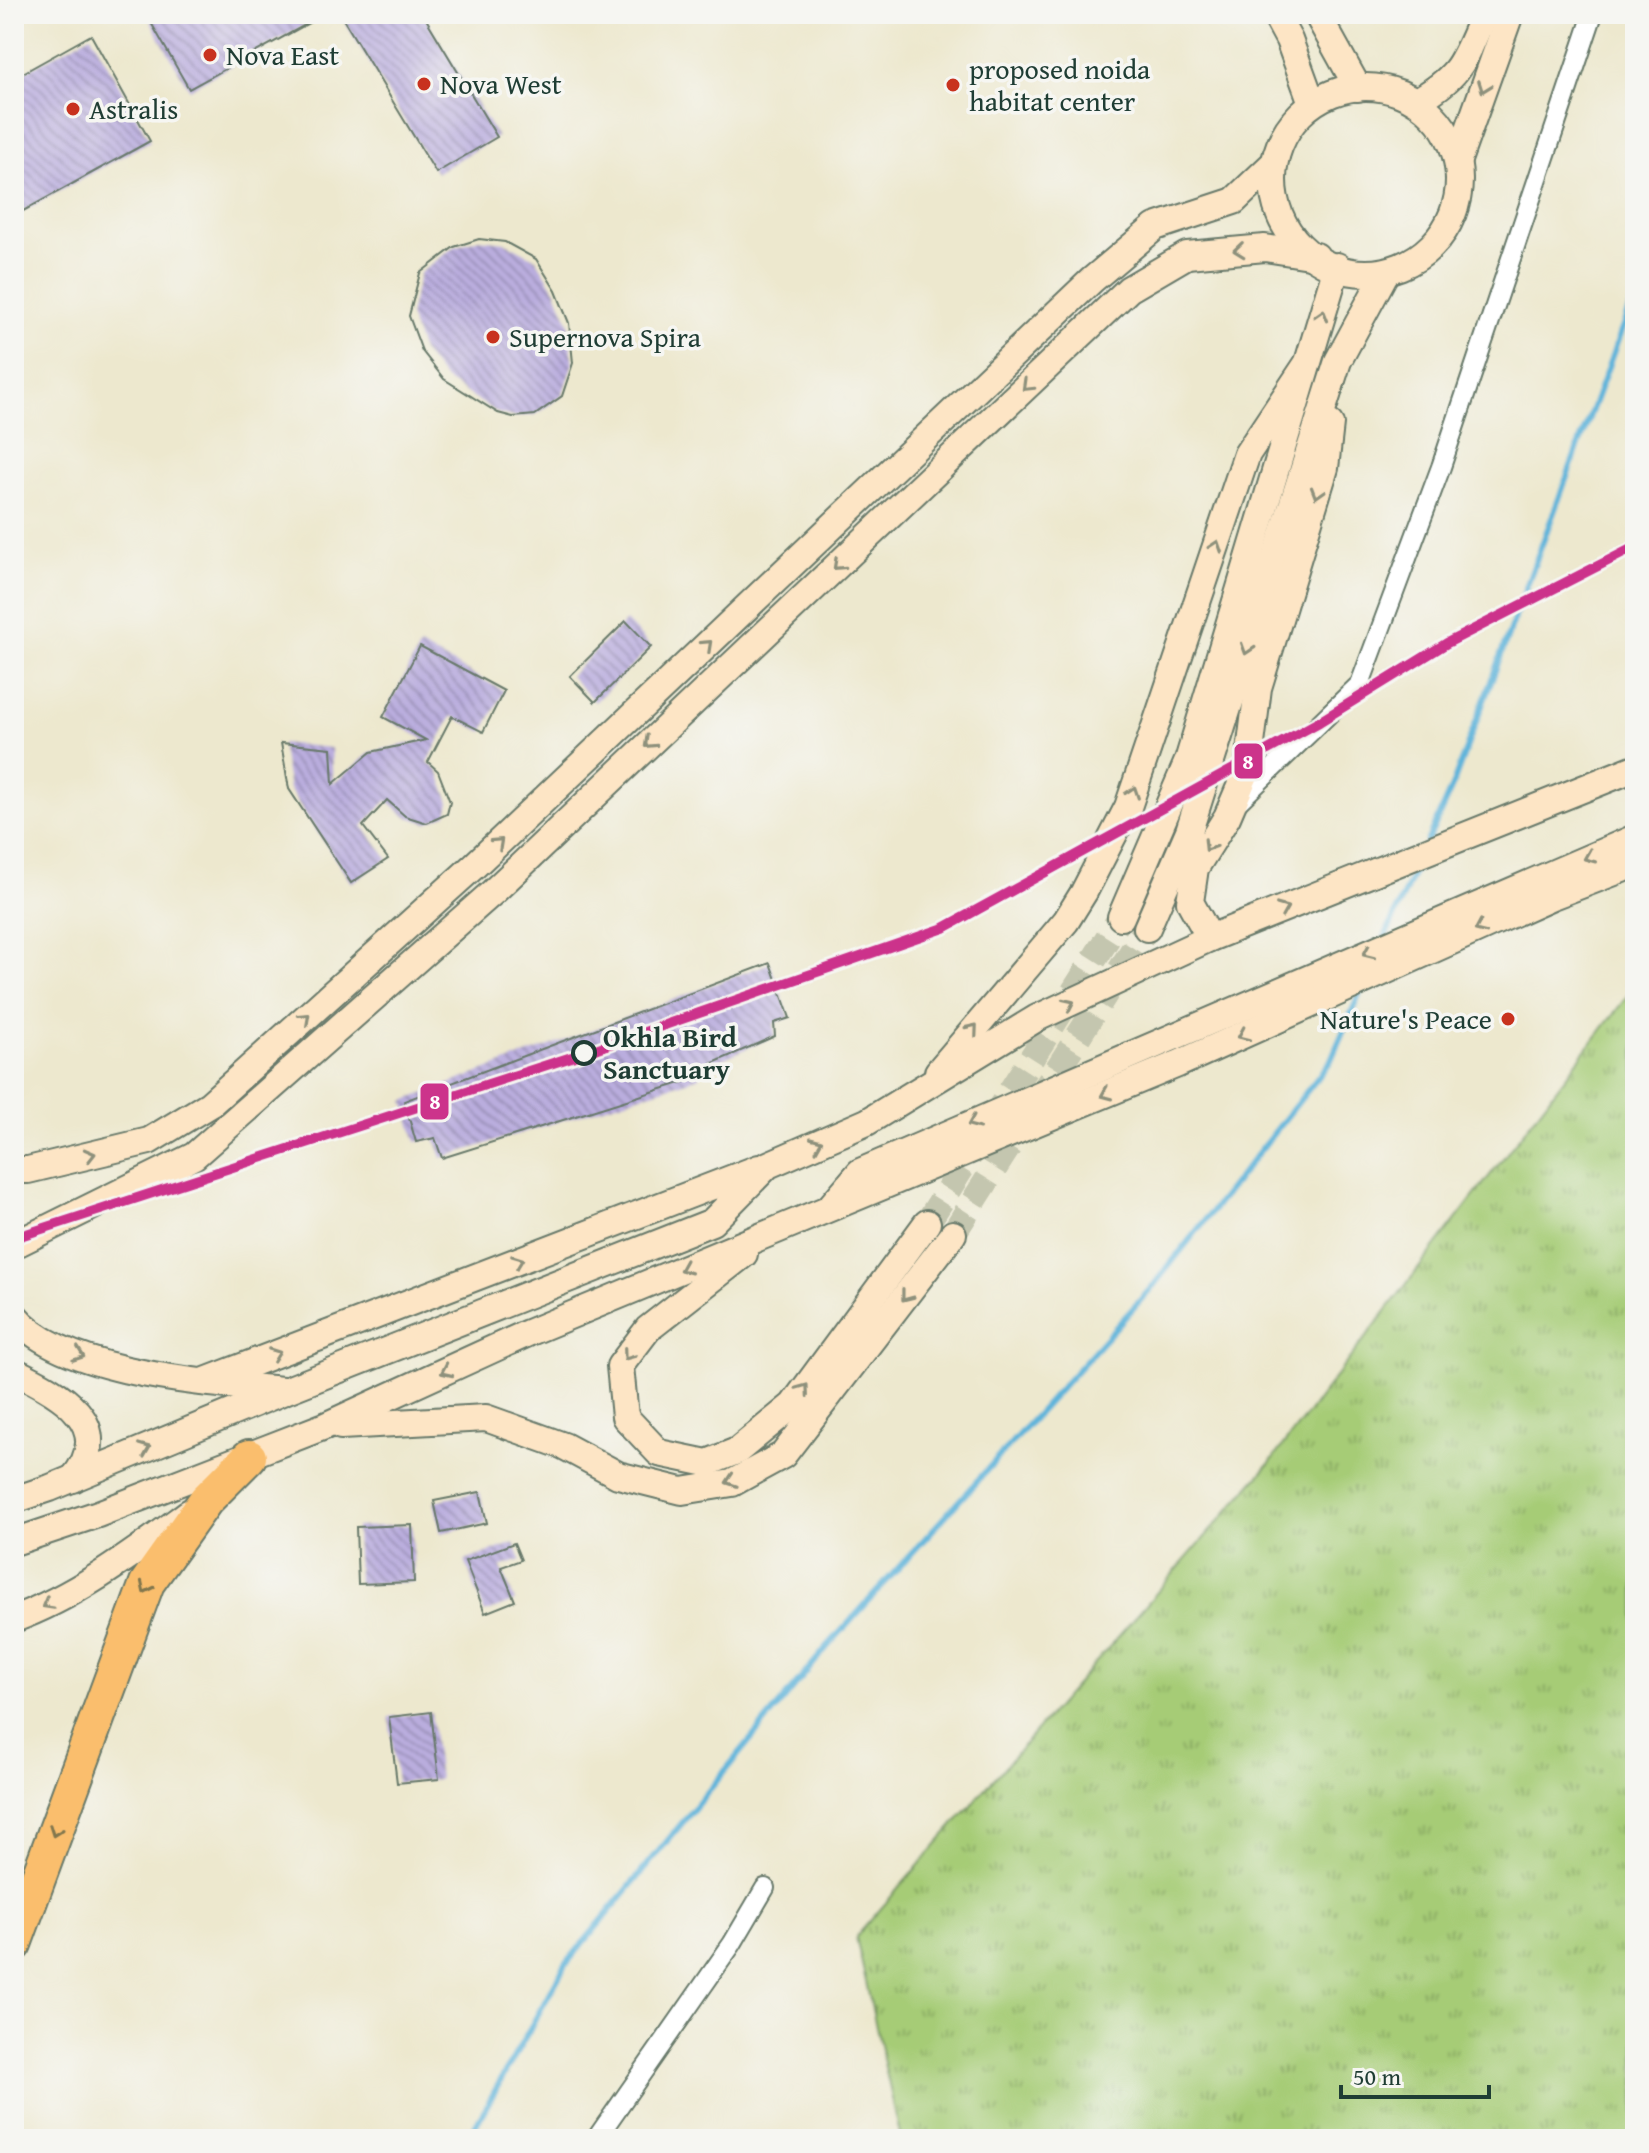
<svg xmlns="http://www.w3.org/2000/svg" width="1649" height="2153" font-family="'Gentium Book Plus',serif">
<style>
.park{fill:url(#park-tufts);stroke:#628455;stroke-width:2}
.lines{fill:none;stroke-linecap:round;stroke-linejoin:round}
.stream{stroke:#5eb4da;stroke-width:6}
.building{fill:url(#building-back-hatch)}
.secondary-tunnel{stroke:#c4c6af;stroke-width:26;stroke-dasharray:26 13;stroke-linecap:butt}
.street-casing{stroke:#67796a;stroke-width:22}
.secondary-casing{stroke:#67796a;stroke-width:30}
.highway-casing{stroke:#67796a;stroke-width:38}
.street{stroke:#fff;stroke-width:18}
.secondary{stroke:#fde5c5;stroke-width:26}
.highway{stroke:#fabe6d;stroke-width:34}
.metro-1-casing{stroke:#f6f6f2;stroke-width:16}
.metro-1{stroke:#cc338b;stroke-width:10}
.oneway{stroke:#8e917c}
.oneway2{stroke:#82774e}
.poi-dot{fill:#c8321e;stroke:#f6f6f2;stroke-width:3}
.stop-dot{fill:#f6f6f2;stroke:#1f3d34;stroke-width:4}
.labels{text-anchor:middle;stroke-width:7;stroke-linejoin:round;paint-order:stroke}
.poi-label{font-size:28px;fill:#1f3d34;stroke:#f6f6f2;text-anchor:start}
.stop-label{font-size:28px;font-weight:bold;fill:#1f3d34;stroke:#f6f6f2;text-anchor:start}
.line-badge{stroke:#f6f6f2;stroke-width:3}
.badge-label{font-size:22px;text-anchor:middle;font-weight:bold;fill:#fff}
</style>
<defs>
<pattern id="park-tufts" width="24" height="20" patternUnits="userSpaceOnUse" patternTransform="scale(2)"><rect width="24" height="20" fill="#a6cc76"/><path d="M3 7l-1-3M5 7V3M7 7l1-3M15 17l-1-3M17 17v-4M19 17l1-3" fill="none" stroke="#87a762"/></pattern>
<pattern id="building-back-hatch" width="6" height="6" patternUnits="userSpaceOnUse" patternTransform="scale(2)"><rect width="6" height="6" fill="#baadde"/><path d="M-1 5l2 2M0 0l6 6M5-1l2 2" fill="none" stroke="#978eb5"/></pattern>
</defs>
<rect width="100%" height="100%" fill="#f6f6f2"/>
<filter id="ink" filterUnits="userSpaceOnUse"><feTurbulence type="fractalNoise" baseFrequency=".0125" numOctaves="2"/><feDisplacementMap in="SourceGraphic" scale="16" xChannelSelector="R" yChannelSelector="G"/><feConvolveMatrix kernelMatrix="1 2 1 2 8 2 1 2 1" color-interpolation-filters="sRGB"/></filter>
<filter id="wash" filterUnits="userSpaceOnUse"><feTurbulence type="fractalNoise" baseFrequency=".006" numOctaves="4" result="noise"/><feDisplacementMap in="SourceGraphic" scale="32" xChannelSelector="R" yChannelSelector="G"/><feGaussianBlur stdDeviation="1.8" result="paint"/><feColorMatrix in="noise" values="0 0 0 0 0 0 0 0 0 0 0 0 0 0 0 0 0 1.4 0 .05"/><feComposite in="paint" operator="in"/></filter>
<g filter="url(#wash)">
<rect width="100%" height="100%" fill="#ede8ce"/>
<polygon class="park" points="1635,986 1635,2139 901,2139 856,1937 1268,1465"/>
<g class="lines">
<g class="stream">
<polyline points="1427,842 1451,789 1635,294"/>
<polyline points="1385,937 1418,863"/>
<polyline points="468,2139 566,1964 827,1647 1153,1286 1330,1062 1361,991"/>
</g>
</g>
<g id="blocks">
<g class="building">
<polygon points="163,14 325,14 189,89 150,21"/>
<polygon points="340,14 423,14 497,137 436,173"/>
<polygon points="91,35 150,141 14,216 14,78"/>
<polygon points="479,239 505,242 536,259 556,291 569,323 573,363 562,396 535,415 513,417 498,413 444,379 422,351 409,316 420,273 454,247"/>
<polygon points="626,621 651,647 595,702 570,676"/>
<polygon points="420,646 504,691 483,732 452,716 428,762 438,771 450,802 447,814 427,823 405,816 387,800 363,826 388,859 351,883 289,789 281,743 331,748 333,784 371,752 426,740 383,717"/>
<polygon points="770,963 790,1018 774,1023 775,1036 697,1070 700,1077 442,1158 435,1138 416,1142 404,1101"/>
<polygon points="480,1492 487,1523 441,1533 434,1501"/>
<polygon points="412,1525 414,1582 358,1584 356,1527"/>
<polygon points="514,1543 521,1560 501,1567 515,1601 485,1613 465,1561"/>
<polygon points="431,1712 439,1779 397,1783 389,1717"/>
</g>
</g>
</g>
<g filter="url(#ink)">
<use href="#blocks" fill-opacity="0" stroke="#67796a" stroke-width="2"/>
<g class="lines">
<g class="secondary-tunnel">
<polyline points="927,1223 1121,917"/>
<polyline points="953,1234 1147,928"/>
</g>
<g class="street-casing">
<g id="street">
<polyline points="1239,801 1360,684 1441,467 1593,14"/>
<polyline points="596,2139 732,1944 765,1888"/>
</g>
</g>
<g class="secondary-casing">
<g id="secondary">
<polyline points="1275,14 1289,40 1312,103"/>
<polyline points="1317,14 1358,88"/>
<circle cx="1366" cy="180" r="93"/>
<path d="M 1417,101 C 1463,74 1463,61 1484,14"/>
<polyline points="1458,160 1510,14"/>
<polyline points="1121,917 1188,761 1337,266"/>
<polyline points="1147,928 1189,831 1338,361 1386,272"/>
<polyline points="1210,938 1190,902 1195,868 1227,817 1248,768 1258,688 1325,468 1330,424"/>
<polyline points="938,1072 1066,921 1084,892 1128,807 1247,454 1307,364"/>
<polyline points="14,1170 28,1170 149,1141 210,1104 475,865 1092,280 1155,227 1234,201 1273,164"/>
<polyline points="831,1206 860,1172 1635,838"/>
<polyline points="14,1245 194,1156 493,892 1129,289 1187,255 1265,248 1316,256"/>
<polyline points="744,1254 648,1329 620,1366 625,1417 659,1453 707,1463 737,1451 793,1405 927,1223"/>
<path d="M 14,1315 C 62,1375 210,1383 283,1390"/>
<path d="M 14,1371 C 59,1392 118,1424 73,1479"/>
<polyline points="203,1382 759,1168"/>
<polyline points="341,1426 486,1418 564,1446 618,1475 682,1491 732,1483 783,1455 953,1234"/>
<polyline points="14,1500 50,1488 287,1390 712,1222 768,1165 867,1122 1037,1018 1210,938 1635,768"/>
<polyline points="14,1542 98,1514 325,1426 528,1333 1178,1064 1552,896 1635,864"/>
<path d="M 14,1619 C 79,1595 135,1552 190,1512"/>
</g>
</g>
<g class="highway-casing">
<polyline id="highway" points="14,1944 147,1583 206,1500 249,1457"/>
</g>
<use href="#street" class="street"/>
<use href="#secondary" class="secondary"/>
<use href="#highway" class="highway"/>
<g class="metro-1-casing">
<polyline id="metro-1" points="14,1238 584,1053 944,928 1319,722 1447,643 1635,547"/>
</g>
<use href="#metro-1" class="metro-1"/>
</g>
<defs><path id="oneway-chevron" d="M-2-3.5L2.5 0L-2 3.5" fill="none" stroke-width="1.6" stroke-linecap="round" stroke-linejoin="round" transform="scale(2)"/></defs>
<g class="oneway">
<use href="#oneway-chevron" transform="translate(1484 87) rotate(110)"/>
<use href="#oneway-chevron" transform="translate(1239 250) rotate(174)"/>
<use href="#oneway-chevron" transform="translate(1322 315) rotate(-73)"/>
<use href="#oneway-chevron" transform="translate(1027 386) rotate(136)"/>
<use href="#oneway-chevron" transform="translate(1317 493) rotate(107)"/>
<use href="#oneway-chevron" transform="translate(1216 546) rotate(-71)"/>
<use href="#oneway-chevron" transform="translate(838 565) rotate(137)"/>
<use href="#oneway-chevron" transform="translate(707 645) rotate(-43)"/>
<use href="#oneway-chevron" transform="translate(1247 649) rotate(108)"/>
<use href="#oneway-chevron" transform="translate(649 743) rotate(137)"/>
<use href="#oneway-chevron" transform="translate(1133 792) rotate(-71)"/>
<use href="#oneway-chevron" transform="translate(498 843) rotate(-43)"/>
<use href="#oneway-chevron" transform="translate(1209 846) rotate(122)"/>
<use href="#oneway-chevron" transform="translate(1589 857) rotate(157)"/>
<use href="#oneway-chevron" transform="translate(1283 909) rotate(-22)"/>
<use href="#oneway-chevron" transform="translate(1480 928) rotate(156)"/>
<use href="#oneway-chevron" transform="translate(1368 953) rotate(156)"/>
<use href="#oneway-chevron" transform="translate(1069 1004) rotate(-25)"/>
<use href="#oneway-chevron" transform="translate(305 1018) rotate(-42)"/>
<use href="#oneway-chevron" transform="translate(973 1029) rotate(-50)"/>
<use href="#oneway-chevron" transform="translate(1243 1035) rotate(156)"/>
<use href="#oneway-chevron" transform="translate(1106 1094) rotate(157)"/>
<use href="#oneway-chevron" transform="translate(973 1123) rotate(157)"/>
<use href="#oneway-chevron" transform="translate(817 1143) rotate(-23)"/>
<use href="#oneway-chevron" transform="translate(90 1155) rotate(-14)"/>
<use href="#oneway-chevron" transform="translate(518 1261) rotate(-21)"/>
<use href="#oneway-chevron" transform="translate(685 1268) rotate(157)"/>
<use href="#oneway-chevron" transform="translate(906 1296) rotate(128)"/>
<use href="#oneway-chevron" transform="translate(275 1354) rotate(-21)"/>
<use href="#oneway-chevron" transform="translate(79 1355) rotate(20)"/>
<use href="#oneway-chevron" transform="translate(628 1355) rotate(126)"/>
<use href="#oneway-chevron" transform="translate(446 1371) rotate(155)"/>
<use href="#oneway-chevron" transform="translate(804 1389) rotate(-54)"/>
<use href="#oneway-chevron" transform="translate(145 1449) rotate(-22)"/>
<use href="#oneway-chevron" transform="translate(731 1481) rotate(161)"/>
<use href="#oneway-chevron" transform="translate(47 1604) rotate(151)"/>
</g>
<g class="oneway2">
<use href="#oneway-chevron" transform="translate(146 1588) rotate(116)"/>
<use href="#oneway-chevron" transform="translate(55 1831) rotate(110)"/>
</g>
</g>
<g class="poi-dot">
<circle cx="210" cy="55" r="8"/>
<circle cx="424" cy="84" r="8"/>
<circle cx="953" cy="85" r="8"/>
<circle cx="73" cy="109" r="8"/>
<circle cx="493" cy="337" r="8"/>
<circle cx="1508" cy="1019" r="8"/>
</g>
<circle class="stop-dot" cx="584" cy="1053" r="11"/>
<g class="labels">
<g class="poi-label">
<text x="226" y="65">Nova East</text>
<text x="969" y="79">proposed noida<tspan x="969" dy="32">habitat center</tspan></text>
<text x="440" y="94">Nova West</text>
<text x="89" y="119">Astralis</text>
<text x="509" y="347">Supernova Spira</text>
<text x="1492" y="1029" text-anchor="end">Nature's Peace</text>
</g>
<g class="stop-label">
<text x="603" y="1047">Okhla Bird<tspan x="603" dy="32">Sanctuary</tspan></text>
</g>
</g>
<g class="line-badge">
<rect x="1233" y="742" width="31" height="38" rx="8" fill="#cc338b"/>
<rect x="419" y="1082" width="31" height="39" rx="8" fill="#cc338b"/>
</g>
<g class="badge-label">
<text x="1248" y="769">8</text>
<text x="435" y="1109">8</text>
</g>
<rect width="1649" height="2153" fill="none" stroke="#f6f6f2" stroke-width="48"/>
<path d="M1341 2085v12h148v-12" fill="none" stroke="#1f3d34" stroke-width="4"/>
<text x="1353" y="2085" font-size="24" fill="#1f3d34" stroke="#f6f6f2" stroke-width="6" paint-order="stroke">50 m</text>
</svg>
